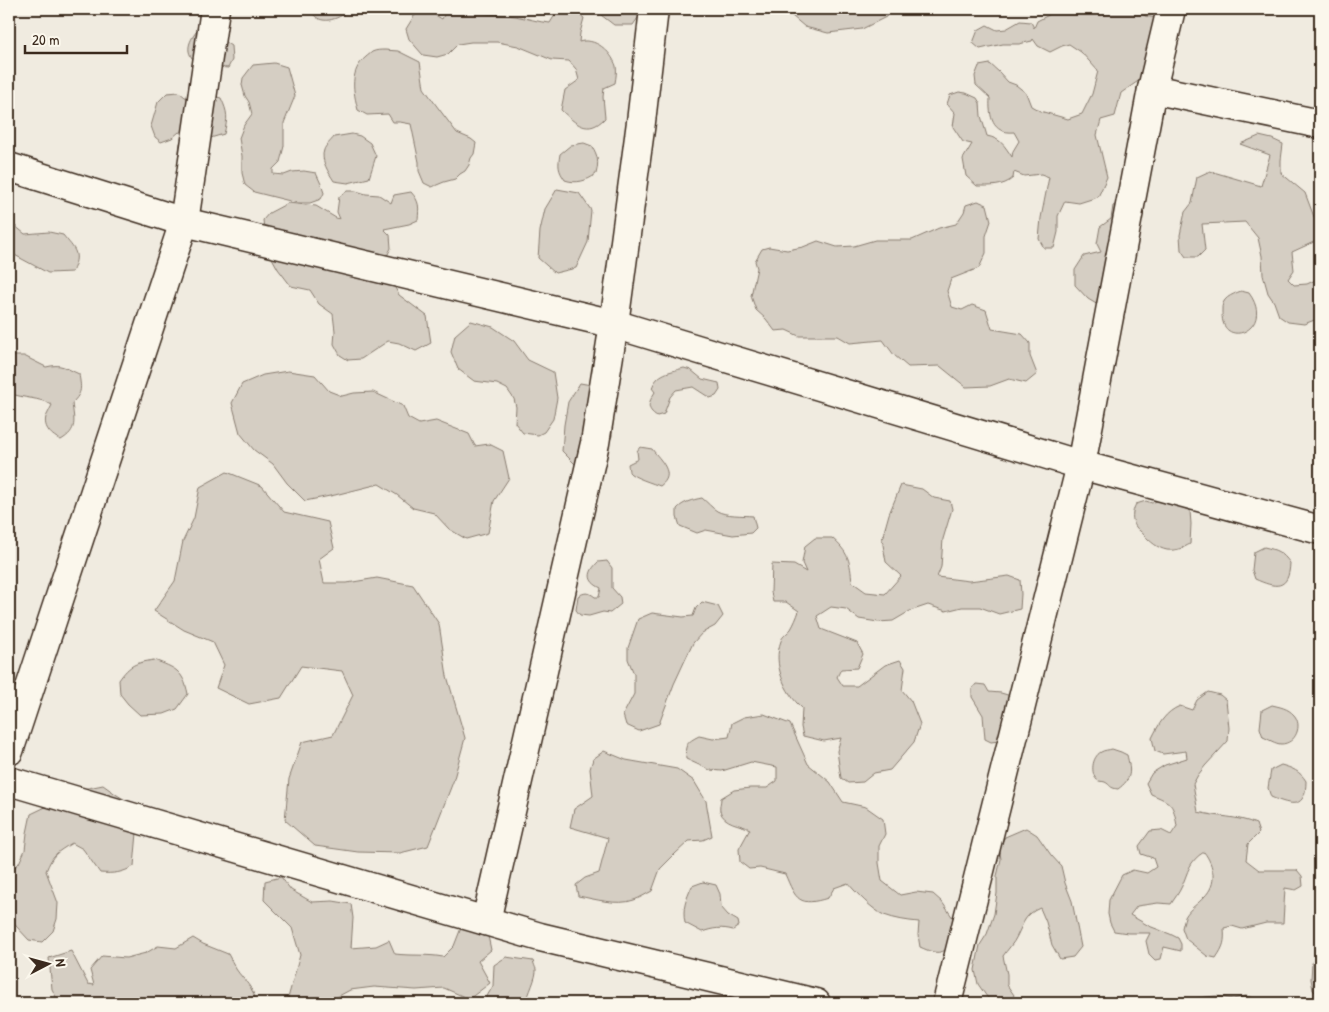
<svg xmlns="http://www.w3.org/2000/svg" width="1329" height="1012" font-family="'Patrick Hand',sans-serif">
<style>
.green{fill:#d5cec3;stroke:#887c70}
.lines{fill:none;stroke-linecap:round;stroke-linejoin:round}
.minor-casing{stroke:#3b2a1e;stroke-width:31}
.minor{stroke:#fbf7ec;stroke-width:28}
</style>
<rect width="100%" height="100%" fill="#f0ebe0"/>
<filter id="ink" filterUnits="userSpaceOnUse"><feTurbulence type="fractalNoise" baseFrequency=".02" numOctaves="2"/><feDisplacementMap in="SourceGraphic" scale="10" xChannelSelector="R" yChannelSelector="G"/><feConvolveMatrix kernelMatrix="1 2 1 2 8 2 1 2 1" color-interpolation-filters="sRGB"/></filter>
<g filter="url(#ink)">
<g class="green">
<path d="M 198,9 L 222,9 L 219,38 L 231,46 L 232,60 L 228,68 C 220,67 204,68 197,64 C 196,63 193,59 192,58 C 183,46 195,32 204,24 L 198,16 Z"/>
<path d="M 310,9 L 347,9 L 347,12 C 334,21 318,26 310,9 Z"/>
<path d="M 447,9 L 476,9 L 476,11 C 488,16 502,14 515,16 C 527,18 538,22 550,23 L 558,10 L 572,9 L 584,18 L 580,33 L 579,42 C 595,37 611,51 616,66 C 617,71 616,77 615,83 L 604,88 L 603,97 L 605,118 C 588,136 576,124 561,110 L 565,90 L 579,80 L 576,69 L 569,61 L 552,60 L 518,46 L 497,42 L 471,42 L 458,44 L 448,54 L 437,57 L 423,55 L 409,39 L 406,29 L 414,16 L 420,12 L 432,13 L 442,19 Z"/>
<polygon points="598,9 642,9 642,12 633,25 614,25 601,15"/>
<polygon points="775,9 890,9 886,17 862,29 828,33 805,27 786,11"/>
<path d="M 1060,9 L 1142,9 L 1145,16 L 1156,18 L 1144,77 L 1121,93 L 1115,116 L 1101,120 L 1097,135 L 1107,177 L 1098,197 L 1079,203 L 1065,201 L 1058,216 L 1058,232 L 1054,248 L 1044,248 L 1039,239 L 1041,218 L 1049,177 L 1041,174 L 1024,176 L 1014,172 L 1013,178 C 1003,187 990,186 977,186 L 966,176 L 963,159 L 972,144 L 963,142 L 953,127 L 955,113 L 947,104 L 950,95 L 959,92 L 966,93 L 977,98 L 980,103 L 981,116 L 987,136 C 1001,139 1004,145 1012,157 L 1013,151 L 1019,141 L 1014,132 C 992,134 989,116 990,98 L 976,85 L 975,76 L 979,66 L 990,64 L 999,72 L 1008,82 L 1016,85 L 1026,93 L 1031,106 L 1040,111 L 1068,119 L 1082,114 L 1092,94 L 1098,71 L 1081,52 L 1069,44 L 1062,46 L 1050,52 L 1038,46 L 1033,39 L 1032,41 L 1019,44 L 1003,44 L 980,49 L 973,43 L 978,30 L 987,25 L 997,30 L 1006,29 L 1020,21 L 1031,22 L 1034,28 L 1037,21 Z"/>
<path d="M 385,50 L 398,51 L 420,62 L 424,88 L 436,105 L 457,133 L 471,139 L 476,143 L 474,154 L 471,158 L 469,165 L 465,171 L 460,174 L 455,179 L 444,182 L 432,187 L 424,183 L 419,171 L 419,162 L 411,124 L 400,122 L 393,122 L 388,114 L 367,115 L 358,110 C 353,91 349,71 366,57 C 367,56 371,53 372,52 C 376,50 381,50 385,50 Z"/>
<polygon points="274,63 287,67 295,96 284,123 284,146 280,162 273,169 273,174 284,175 292,172 304,171 316,173 321,184 324,193 321,199 310,203 298,203 254,192 245,185 242,173 242,156 239,138 244,125 252,114 249,102 245,96 242,85 243,78 253,65"/>
<path d="M 179,92 L 185,97 L 195,99 L 205,94 L 221,98 C 228,113 228,118 224,134 L 207,139 L 187,163 L 178,158 L 180,143 L 184,135 L 179,132 L 172,138 L 161,142 L 155,137 L 151,126 L 158,102 L 167,93 Z"/>
<path d="M 352,134 L 360,136 L 370,143 L 376,156 L 369,178 L 348,183 L 334,181 C 329,173 320,160 324,150 C 325,146 331,141 334,137 Z"/>
<polygon points="1259,136 1272,139 1283,144 1281,160 1281,173 1305,193 1316,222 1316,241 1292,252 1294,270 1288,279 1294,285 1307,284 1320,278 1320,318 1304,324 1288,322 1279,316 1274,302 1268,293 1263,275 1262,256 1258,238 1245,222 1202,224 1205,250 1198,257 1186,257 1181,250 1180,235 1185,212 1192,203 1197,177 1210,171 1261,186 1270,155 1240,144"/>
<path d="M 584,143 L 592,146 C 598,156 599,162 596,174 C 587,181 576,184 565,180 C 558,170 558,166 560,154 L 571,145 Z"/>
<polygon points="557,189 579,193 591,210 588,242 576,268 555,273 538,258 540,231 545,209"/>
<path d="M 347,191 L 356,191 L 366,194 L 379,195 L 391,203 L 394,195 L 411,192 C 420,202 419,207 418,220 L 409,224 L 384,229 L 390,235 L 391,248 L 387,256 L 389,277 L 399,295 L 427,316 L 431,343 L 416,351 L 399,343 L 388,341 L 361,359 L 348,360 L 340,355 L 334,344 L 335,331 L 333,314 L 319,304 L 310,290 L 291,286 L 278,269 L 266,247 L 263,220 L 269,213 L 288,203 L 316,206 L 336,218 L 340,219 L 337,212 L 339,197 Z"/>
<polygon points="978,201 987,205 991,221 986,236 986,253 979,268 951,279 947,291 952,307 962,310 972,305 986,310 992,329 1022,334 1030,343 1030,356 1037,374 1026,383 1009,379 990,386 966,387 940,366 908,367 894,355 883,340 850,343 838,336 799,336 786,330 775,331 766,319 756,310 751,296 757,268 755,261 762,249 769,247 787,250 803,247 818,241 837,247 854,246 875,240 912,240 939,228 956,224 964,212 966,205"/>
<polygon points="1121,202 1098,305 1088,299 1075,285 1075,270 1084,256 1101,252 1097,244 1100,227 1111,219 1113,206"/>
<path d="M 9,221 L 25,234 L 49,232 L 63,235 C 75,250 81,253 72,272 L 48,273 L 9,252 Z"/>
<path d="M 1241,291 L 1249,293 C 1274,327 1230,347 1223,322 C 1222,319 1222,314 1222,311 C 1221,298 1231,295 1241,291 Z"/>
<polygon points="471,321 493,327 514,341 528,360 553,372 557,398 553,419 544,432 538,435 523,433 515,423 516,407 514,399 507,389 497,384 474,381 458,369 451,352 455,335"/>
<path d="M 9,356 L 24,356 L 46,367 C 62,363 65,368 79,374 C 81,388 83,392 72,403 C 74,421 78,430 61,440 C 52,436 43,428 46,417 C 48,413 50,409 52,405 C 39,397 24,399 9,393 Z"/>
<path d="M 684,368 L 691,370 L 702,379 L 719,383 L 720,390 L 716,396 L 710,398 L 693,387 L 676,390 L 670,397 L 664,414 L 657,416 C 646,409 648,403 655,392 L 652,388 C 657,373 669,372 684,368 Z"/>
<polygon points="288,371 315,375 329,391 342,396 354,393 373,392 403,406 408,418 419,424 436,421 469,434 475,446 489,444 503,451 509,478 494,501 488,533 466,539 449,529 434,513 413,508 397,495 379,484 335,495 305,501 287,483 273,464 254,450 240,433 232,403 242,384 263,375"/>
<polygon points="580,383 603,387 614,404 612,436 600,462 578,467 562,451 564,425 568,402"/>
<path d="M 640,447 L 652,449 C 660,460 677,474 660,486 C 655,484 632,477 629,472 C 629,471 628,464 628,464 L 638,459 L 637,451 Z"/>
<polygon points="227,472 262,486 284,512 328,522 334,548 319,559 324,583 347,583 377,578 413,585 439,624 447,676 465,738 453,782 428,846 400,853 358,852 315,846 285,820 289,779 302,742 333,735 353,695 342,671 301,666 281,698 249,704 216,688 224,665 213,642 184,630 154,611 175,581 183,541 194,518 200,487"/>
<path d="M 901,485 L 922,489 L 934,498 L 950,501 L 952,509 L 943,539 L 941,567 L 937,577 L 969,581 L 1009,576 L 1020,580 L 1021,594 L 1020,609 L 999,614 L 980,607 L 962,607 L 946,611 L 928,605 L 910,611 L 893,621 L 878,622 L 859,619 L 846,609 L 831,607 L 817,616 L 821,629 L 857,643 L 863,654 L 857,668 L 841,669 L 837,677 L 843,686 L 857,686 L 885,665 L 900,660 L 905,668 L 902,690 L 911,701 L 920,724 L 914,742 L 890,770 L 874,773 L 863,782 L 848,783 L 841,778 L 839,765 L 837,751 L 841,738 L 824,741 L 803,736 L 801,727 L 802,708 C 785,693 772,664 781,641 C 782,636 788,633 791,629 C 794,624 797,617 799,611 L 786,602 L 773,602 L 771,592 L 772,564 L 794,565 L 806,572 L 802,563 L 805,546 L 815,538 L 832,538 C 849,553 850,561 852,582 L 866,592 L 885,594 L 901,576 L 886,562 L 882,539 L 889,514 Z"/>
<path d="M 702,498 C 707,502 712,508 717,511 C 726,516 742,515 753,516 L 756,528 L 751,533 L 733,535 L 706,530 L 697,533 L 680,526 L 677,517 L 677,509 C 683,502 692,500 702,498 Z"/>
<path d="M 1161,499 L 1176,504 L 1190,511 L 1191,524 L 1190,544 C 1183,548 1176,551 1167,550 C 1157,548 1151,542 1144,535 C 1142,532 1138,530 1136,527 C 1131,520 1132,511 1136,504 L 1146,501 L 1152,503 Z"/>
<path d="M 1264,547 C 1277,550 1282,552 1290,563 C 1289,591 1275,588 1255,579 L 1252,570 L 1254,552 Z"/>
<path d="M 607,561 L 612,568 L 612,588 L 620,597 L 621,604 L 610,613 L 603,612 L 589,616 L 580,615 L 576,610 L 578,596 C 585,592 589,592 595,597 L 599,597 L 601,588 C 586,581 588,572 598,562 Z"/>
<polygon points="702,602 718,606 723,616 715,626 702,633 693,643 674,684 659,724 639,731 626,725 623,715 634,694 634,674 628,659 628,648 638,619 652,613 683,617 693,616 696,608"/>
<path d="M 154,660 C 175,668 183,670 188,694 L 177,709 L 164,714 L 140,715 L 128,704 L 120,694 L 119,680 C 130,664 136,663 154,660 Z"/>
<polygon points="976,684 985,685 989,692 1001,693 1011,696 999,741 991,742 985,739 983,715 972,697 972,689"/>
<path d="M 1208,692 L 1220,695 L 1226,700 L 1229,728 L 1228,741 L 1205,766 L 1198,775 L 1193,784 L 1198,812 C 1217,817 1238,816 1256,824 L 1259,833 L 1248,844 L 1246,860 L 1259,870 L 1297,870 L 1302,876 L 1303,886 L 1296,890 L 1285,888 L 1283,923 L 1266,923 L 1242,929 L 1232,926 L 1224,928 C 1225,942 1224,946 1216,958 L 1207,956 L 1186,939 L 1182,928 C 1183,924 1184,920 1185,917 C 1190,908 1198,904 1204,897 C 1218,884 1214,865 1204,852 C 1189,861 1188,872 1182,886 C 1179,893 1174,899 1171,904 L 1158,903 L 1137,906 L 1130,915 L 1149,926 L 1170,934 L 1178,938 L 1181,944 L 1181,951 L 1164,947 L 1161,959 L 1155,960 L 1149,954 L 1146,941 L 1150,933 L 1128,933 L 1114,931 L 1110,923 L 1108,914 L 1109,900 L 1122,875 L 1133,870 L 1147,873 L 1156,867 L 1153,858 L 1141,854 L 1139,846 L 1150,831 L 1161,830 L 1171,835 L 1177,826 C 1173,803 1172,803 1151,794 L 1146,783 L 1152,773 L 1165,765 L 1187,758 L 1186,751 L 1163,754 L 1155,751 L 1152,738 C 1159,724 1165,712 1180,706 L 1192,710 L 1197,700 Z"/>
<path d="M 1272,705 C 1280,707 1288,708 1294,715 C 1303,725 1296,744 1281,744 C 1276,744 1268,739 1263,737 L 1260,728 L 1262,710 Z"/>
<path d="M 764,714 L 790,724 L 808,764 L 830,782 L 843,802 L 866,807 L 883,819 L 885,834 L 879,846 L 879,863 L 882,881 L 900,895 L 916,892 L 933,894 L 942,902 L 953,918 L 956,944 C 940,954 938,955 920,947 L 918,935 L 919,922 C 907,921 895,919 884,915 C 874,911 855,892 848,883 L 834,888 L 828,898 C 799,907 796,900 785,874 L 760,868 L 749,869 L 740,862 L 739,849 L 750,829 C 740,824 724,824 720,811 C 719,807 721,802 721,798 L 734,790 L 750,788 L 767,788 L 777,781 L 777,767 L 751,762 L 722,771 L 710,770 L 686,759 C 684,745 687,742 699,736 L 713,739 L 729,737 L 732,723 L 744,717 Z"/>
<path d="M 1112,749 L 1121,752 L 1127,755 C 1131,771 1132,779 1118,789 C 1109,788 1111,785 1105,782 C 1102,781 1100,782 1097,780 C 1090,773 1092,757 1101,752 C 1104,750 1109,750 1112,749 Z"/>
<path d="M 604,751 L 626,760 L 677,769 L 694,781 L 706,801 L 712,836 L 703,840 L 689,841 L 675,854 L 660,869 L 652,891 C 646,894 640,898 634,900 C 617,906 595,899 578,896 L 576,885 L 585,878 L 599,873 L 608,838 L 570,827 L 574,809 L 593,796 L 590,769 L 593,759 Z"/>
<path d="M 1281,765 C 1292,768 1300,771 1306,781 C 1306,809 1292,806 1271,797 L 1268,788 L 1271,770 Z"/>
<path d="M 103,785 L 117,795 L 130,803 L 142,821 L 137,833 L 134,866 C 123,873 113,874 100,873 L 83,849 L 72,843 C 56,853 53,854 46,871 L 58,903 L 57,919 L 53,931 L 42,942 L 29,940 L 16,926 L 9,914 L 9,873 L 19,863 L 25,850 L 27,833 L 31,814 L 83,789 Z"/>
<path d="M 1026,828 L 1037,835 L 1051,855 L 1061,866 L 1065,883 L 1072,901 L 1081,947 L 1073,957 L 1060,959 L 1052,945 L 1046,922 L 1040,908 C 1025,914 1024,922 1017,936 C 1014,943 1007,950 1003,956 L 1007,974 L 1007,985 L 1014,995 L 1010,1003 L 994,1003 L 987,997 L 978,984 L 975,970 L 980,945 L 987,934 L 994,914 L 997,893 L 997,876 L 1001,859 L 999,847 L 1005,837 Z"/>
<path d="M 281,877 L 291,890 L 312,902 L 333,901 L 351,904 L 353,918 L 351,948 L 376,946 L 389,940 L 395,954 C 411,956 427,954 443,957 L 454,946 L 461,928 L 487,931 L 491,950 L 478,961 L 490,983 L 469,999 L 444,988 L 416,990 L 374,987 L 350,990 L 335,998 L 334,1003 L 285,1003 L 288,998 L 300,955 L 292,928 L 264,900 L 265,881 Z"/>
<path d="M 703,882 L 716,885 L 720,894 L 721,907 L 728,915 L 738,921 L 739,926 L 733,930 C 722,927 713,928 702,932 L 685,923 C 682,908 686,900 692,886 Z"/>
<path d="M 193,938 L 203,944 L 228,954 C 231,959 233,964 236,969 C 244,981 254,987 256,1003 L 59,1003 L 52,989 L 49,958 L 71,951 L 88,984 L 94,985 L 90,970 L 102,956 L 126,958 L 146,953 L 158,946 L 176,948 Z"/>
<polygon points="1320,949 1320,997 1313,990 1311,979 1312,963"/>
<path d="M 506,957 L 533,961 C 534,964 535,967 536,969 C 537,977 528,994 526,1003 L 483,1003 L 493,986 L 494,965 Z"/>
<polygon points="1216,996 1233,999 1246,996 1261,1000 1266,1003 1184,1003 1197,998"/>
</g>
<g class="lines">
<g class="minor-casing">
<g id="minor">
<polyline points="1152,89 1320,124"/>
<polyline points="9,167 184,222 614,324 1081,465 1320,530"/>
<polyline points="9,751 184,222 215,9"/>
<polyline points="9,781 540,937 816,1003"/>
<polyline points="486,921 595,443 614,324 641,122 654,9"/>
<polyline points="947,1003 1081,465 1152,89 1171,9"/>
</g>
</g>
<use href="#minor" class="minor"/>
</g>
</g>
<rect width="1329" height="1012" fill="none" stroke="#fbf7ec" stroke-width="30"/>
<rect x="15" y="15" width="1299" height="982" fill="none" stroke="#3b2a1e" stroke-width="2" filter="url(#ink)"/>
<g transform="translate(48 964) rotate(84)" stroke="#fbf7ec" stroke-width="4" paint-order="stroke">
<path d="M0-4L9 19L0 12L-9 19Z" fill="#3b2a1e"/>
<text y="-8" font-size="14" font-weight="bold" text-anchor="middle" fill="#3b2a1e">N</text>
</g>
<path d="M25 45v8h102v-8" fill="none" stroke="#3b2a1e" stroke-width="2.5"/>
<text x="32" y="45" font-size="15" fill="#3b2a1e" stroke="#fbf7ec" stroke-width="4" paint-order="stroke">20 m</text>
</svg>
